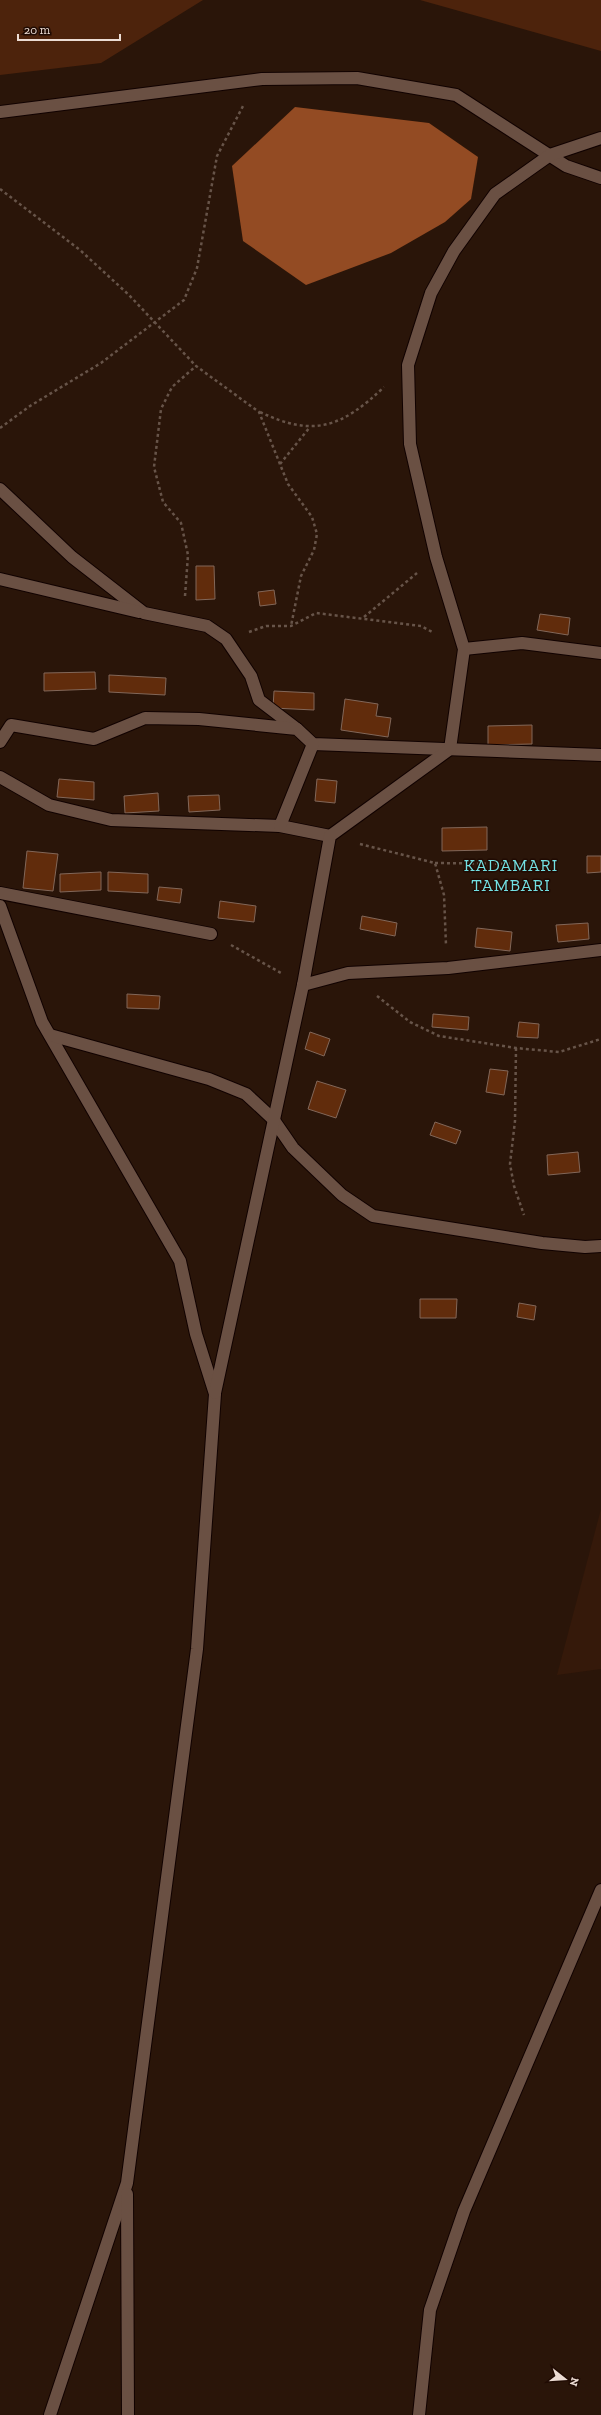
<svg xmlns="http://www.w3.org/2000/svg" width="601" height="2415" font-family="'Zilla Slab',serif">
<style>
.built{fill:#35190a}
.green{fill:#4d230c}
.water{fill:#934b23}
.building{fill:#612c0c;stroke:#826759}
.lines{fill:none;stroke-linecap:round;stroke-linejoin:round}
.street-casing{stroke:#110200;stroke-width:14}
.path{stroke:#675449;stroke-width:2.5;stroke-dasharray:3 3;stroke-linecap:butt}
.street{stroke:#6a5043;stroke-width:12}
.labels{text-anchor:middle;stroke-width:3;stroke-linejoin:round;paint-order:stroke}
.quarter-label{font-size:17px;letter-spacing:1px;fill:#73e0e2;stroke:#200b03}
</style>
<rect width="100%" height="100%" fill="#2a1509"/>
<polygon class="built" points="601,1509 601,1669 557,1675"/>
<g class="green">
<polygon points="0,0 203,0 101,63 0,75"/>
<polygon points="420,0 601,0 601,51"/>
</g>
<polygon class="water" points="295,107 429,123 478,157 471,199 445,222 391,253 306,285 243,241 232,166"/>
<g class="building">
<polygon points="196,566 214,566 215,599 196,600"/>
<polygon points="274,590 276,604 260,606 258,592"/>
<polygon points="540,614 570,618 568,635 537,630"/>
<polygon points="95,672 96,689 44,691 44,673"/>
<polygon points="109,675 166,678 165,695 109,692"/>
<polygon points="274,691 314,693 314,710 273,708"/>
<polygon points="345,699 378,704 376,716 391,718 388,737 341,730"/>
<polygon points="532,725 532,744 488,745 488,726"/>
<polygon points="59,779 94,782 94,800 57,797"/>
<polygon points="317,779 337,781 335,803 315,801"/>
<polygon points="158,793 159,811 125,813 124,796"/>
<polygon points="219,795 220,810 189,812 188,796"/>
<polygon points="487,827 487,850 442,851 442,828"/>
<polygon points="27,851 58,854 53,891 23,888"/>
<polygon points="587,856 601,856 601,872 587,873"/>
<polygon points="101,872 101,890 60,892 60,874"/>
<polygon points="108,872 148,874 148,893 108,891"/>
<polygon points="159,887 182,889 180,903 157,900"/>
<polygon points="220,901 256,906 254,922 218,918"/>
<polygon points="362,916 397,923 395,936 360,929"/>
<polygon points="588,923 589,939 558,942 556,925"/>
<polygon points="477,928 512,932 510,951 475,947"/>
<polygon points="127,994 160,996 159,1009 127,1008"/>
<polygon points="433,1014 469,1017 468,1030 432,1027"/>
<polygon points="519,1022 539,1024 538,1038 517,1037"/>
<polygon points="310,1032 330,1039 324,1056 305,1049"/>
<polygon points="490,1069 508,1071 504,1095 486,1092"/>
<polygon points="317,1081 346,1090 336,1118 308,1109"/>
<polygon points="435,1122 461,1131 456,1144 430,1135"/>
<polygon points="578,1152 580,1172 548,1175 547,1155"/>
<polygon points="420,1299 457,1299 456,1318 420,1318"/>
<polygon points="519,1303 536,1306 534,1320 517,1317"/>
</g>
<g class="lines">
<g class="street-casing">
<g id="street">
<polyline points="0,112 262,79 357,78 456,95 566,166 601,178"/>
<polyline points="0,489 72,557 144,613 207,626 226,639 251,676 259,700 297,729"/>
<polyline points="0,579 139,612"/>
<polyline points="464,649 522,643 601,653"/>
<polyline points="0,742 11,725 94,739 145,718 199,719 297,729 313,744 601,755"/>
<polyline points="0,777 49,805 111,820 280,826 330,836"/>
<polyline points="280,826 313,744"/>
<polyline points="0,893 211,934"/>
<polyline points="0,906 42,1022 180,1261 196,1334 215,1394 197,1649 127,2183 50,2415"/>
<polyline points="303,985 348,973 448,968 601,950"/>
<polyline points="50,1035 209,1079 246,1094 273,1119 293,1148 342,1195 373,1216 542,1243 585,1247 601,1246"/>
<polyline points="215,1393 303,985 330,836 450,749 464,649 436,557 410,444 408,365 431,293 454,251 495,194 550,155 601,138"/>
<polyline points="127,2194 128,2415"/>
<polyline points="419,2415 430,2310 464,2211 601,1890"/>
</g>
</g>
<g class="path">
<polyline points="0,189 80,250 129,295 196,366 259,412 288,484 312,517 317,534 314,550 301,576 291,626"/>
<path d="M 260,412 C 314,438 342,427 384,387"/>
<polyline points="0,428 30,406 101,363 184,300 197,268 217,156 243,106"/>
<polyline points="280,464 310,427"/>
<polyline points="185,596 188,555 181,523 163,502 154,467 161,409 172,387 196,366"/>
<polyline points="364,617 417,573"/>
<polyline points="249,632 266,626 291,626 316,613 421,626 434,633"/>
<polyline points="360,844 435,863 444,895 446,945"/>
<polyline points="435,863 525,864"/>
<polyline points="231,945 281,973"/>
<polyline points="377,996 410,1022 439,1036 516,1048 559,1052 601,1039"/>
<polyline points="516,1048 515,1121 510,1164 514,1186 524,1215"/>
</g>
<use href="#street" class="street"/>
</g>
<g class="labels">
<g class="quarter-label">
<text x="511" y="871">KADAMARI<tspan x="511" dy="20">TAMBARI</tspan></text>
</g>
</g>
<g transform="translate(565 2379) rotate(107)" stroke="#200b03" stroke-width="3" paint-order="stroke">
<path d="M0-3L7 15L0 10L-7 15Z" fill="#ecdcd4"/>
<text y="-6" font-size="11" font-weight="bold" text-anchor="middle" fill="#ecdcd4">N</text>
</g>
<path d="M18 34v6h102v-6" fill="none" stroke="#ecdcd4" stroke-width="2"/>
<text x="24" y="34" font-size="12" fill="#ecdcd4" stroke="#200b03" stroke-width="3" paint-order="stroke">20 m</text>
</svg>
